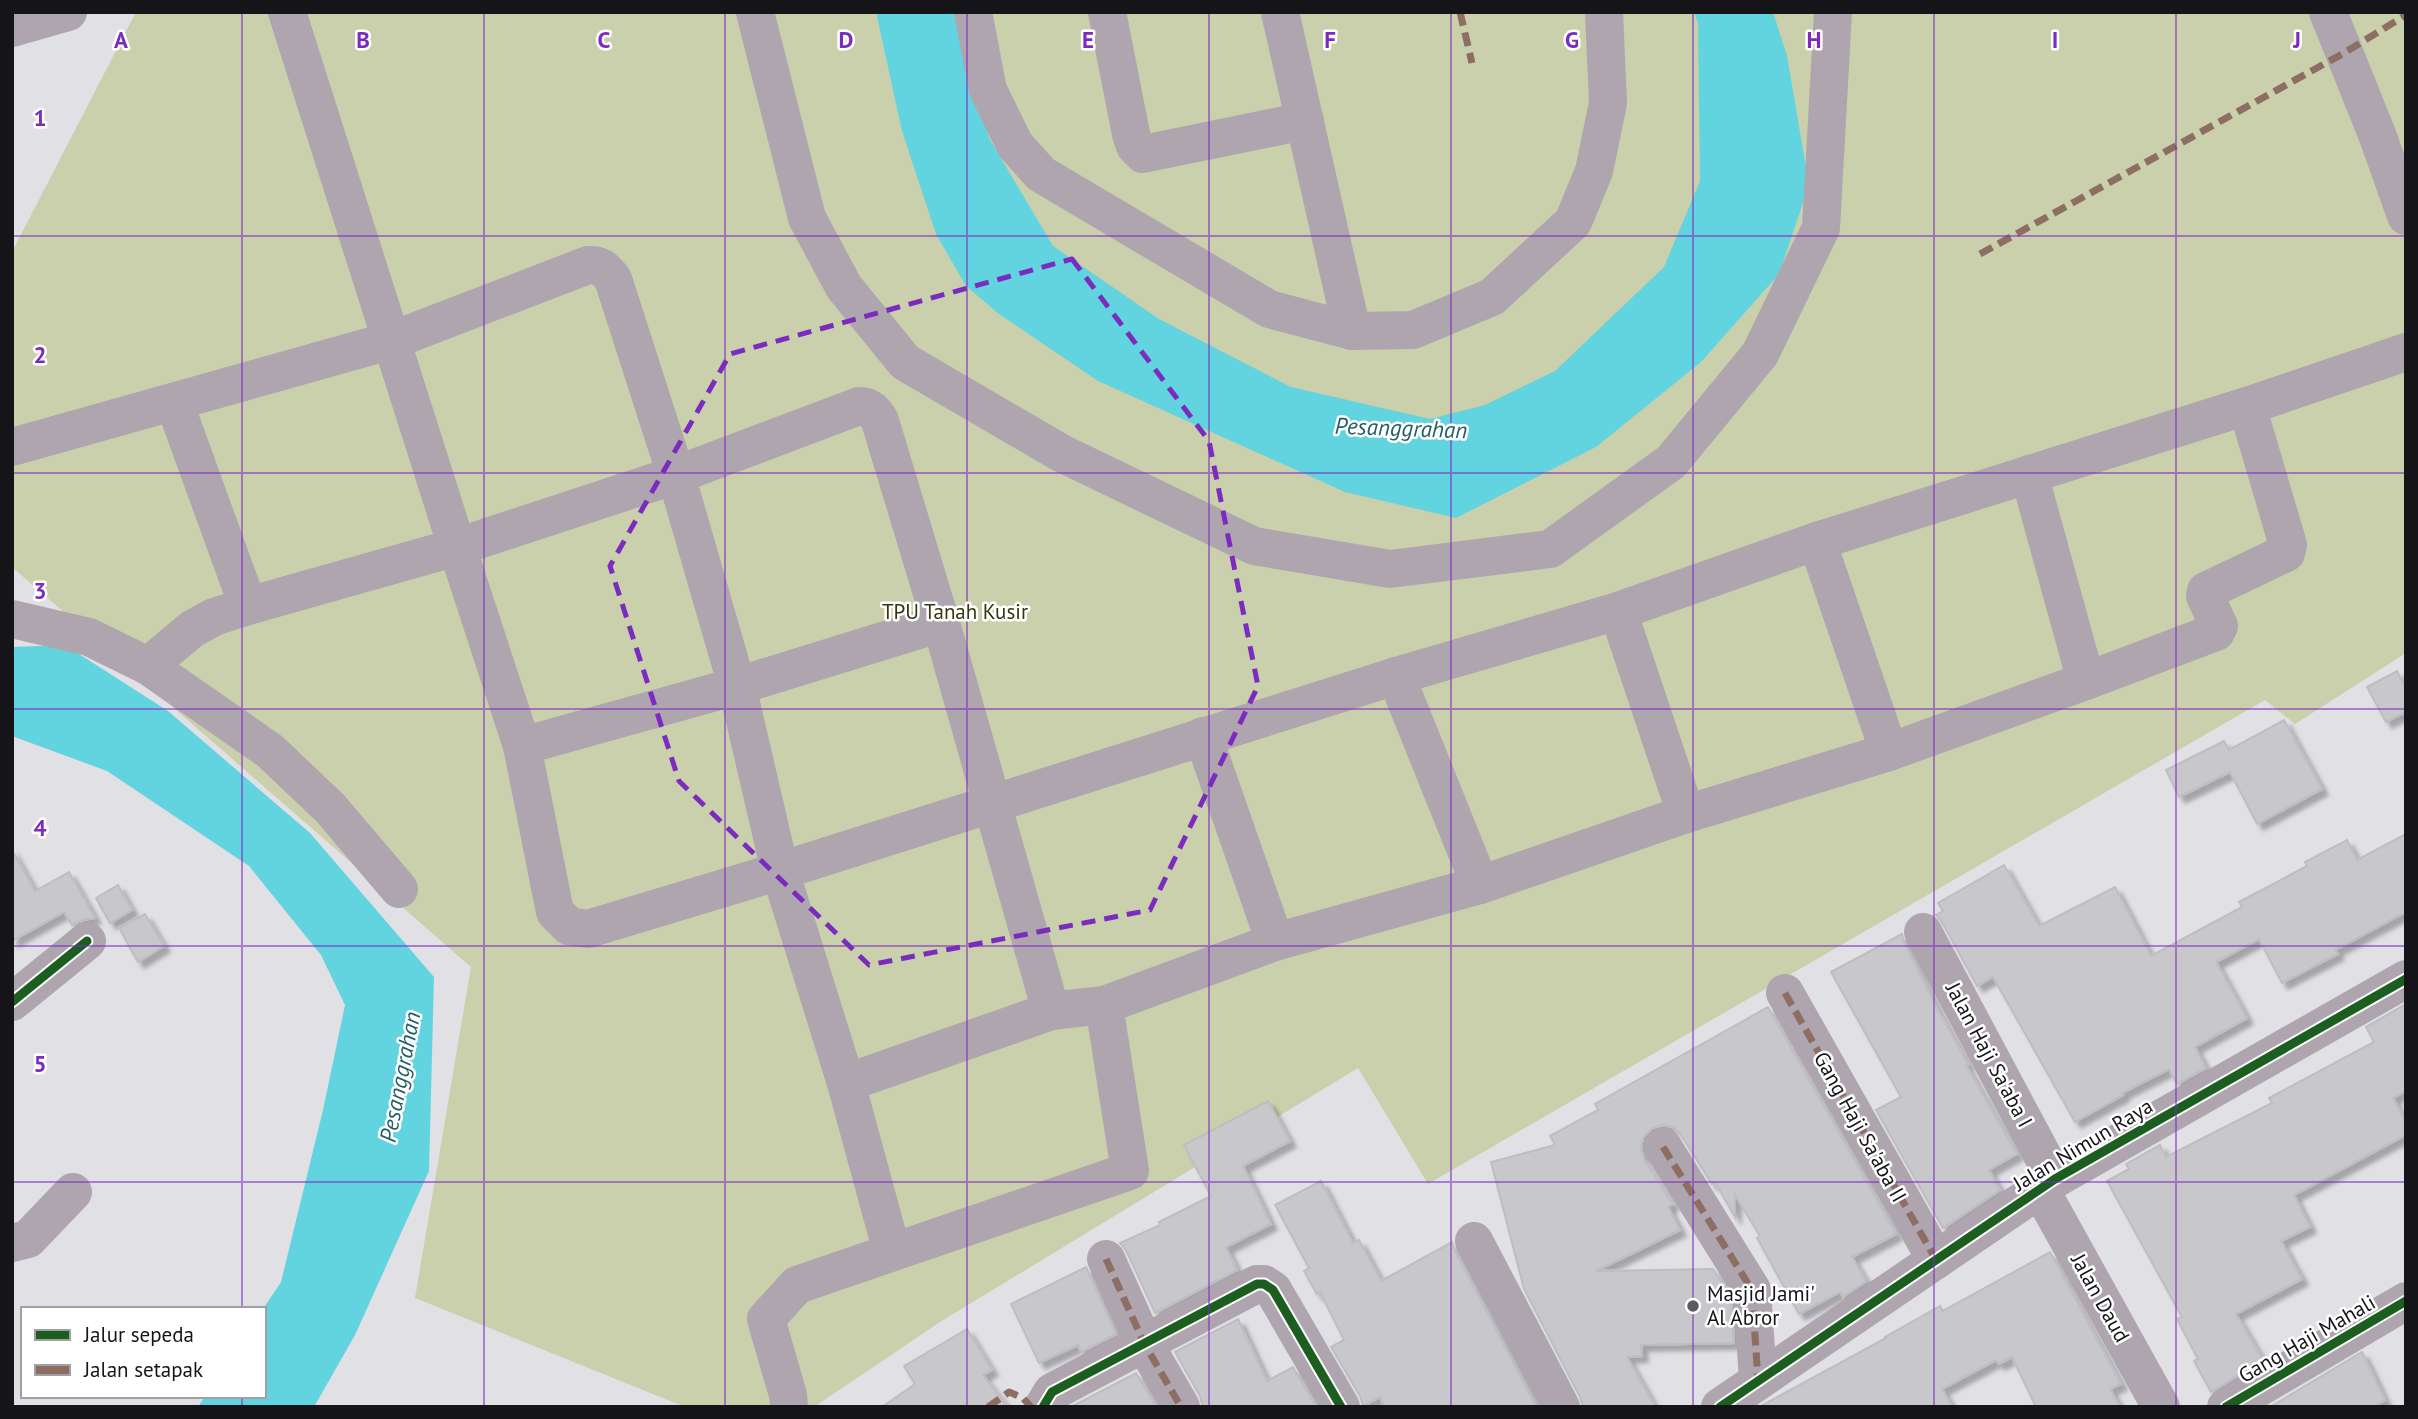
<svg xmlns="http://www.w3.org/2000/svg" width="2418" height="1419" font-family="'PT Sans',sans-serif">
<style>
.green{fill:#cacfac}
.water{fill:#61d4df}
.building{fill:#c8c7cb;stroke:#bebdc2;stroke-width:2;filter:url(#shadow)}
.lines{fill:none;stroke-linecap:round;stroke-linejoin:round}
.minor{stroke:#afa5af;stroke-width:38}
.quiet{stroke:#8d6e63;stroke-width:7;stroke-dasharray:14 7;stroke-linecap:butt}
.cycleway-casing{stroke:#fff;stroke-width:13}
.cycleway{stroke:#1b5e20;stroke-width:9}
.marked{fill:none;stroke:#7b2cbf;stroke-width:5;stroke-dasharray:14 9;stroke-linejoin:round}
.grid{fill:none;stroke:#7b2cbf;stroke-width:2;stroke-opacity:0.55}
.poi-dot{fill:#5c5b60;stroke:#fff;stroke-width:2.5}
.labels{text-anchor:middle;stroke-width:5;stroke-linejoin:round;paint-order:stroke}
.park-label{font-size:21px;fill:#33380d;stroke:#fff}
.street-label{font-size:21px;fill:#151418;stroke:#fff}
.poi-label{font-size:21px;fill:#151418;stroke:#fff;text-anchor:start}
.water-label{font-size:23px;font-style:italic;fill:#215f65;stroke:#fff}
.grid-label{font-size:23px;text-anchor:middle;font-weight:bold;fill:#7b2cbf;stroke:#fff;stroke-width:5;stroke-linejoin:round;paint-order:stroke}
</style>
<defs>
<filter id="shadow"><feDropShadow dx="6" dy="6" stdDeviation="2" flood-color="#0004"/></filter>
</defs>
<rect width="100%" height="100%" fill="#e1e0e5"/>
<polygon class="green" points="136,12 2406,12 2406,653 2295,724 2265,700 1428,1184 1358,1068 940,1322 814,1407 685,1407 415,1298 471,967 12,567 12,252"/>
<g class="water">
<polygon points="876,12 957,12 989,138 1053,246 1159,319 1291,387 1430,419 1485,405 1555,371 1664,267 1700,181 1698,23 1694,12 1773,12 1787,56 1809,185 1779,274 1701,362 1596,447 1456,518 1345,492 1098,381 999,314 966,286 936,234 902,131"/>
<polygon points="65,645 168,711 310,833 434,977 429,1171 355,1335 314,1407 198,1407 205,1396 264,1396 263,1309 281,1282 323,1110 345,1005 321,955 249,866 107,771 12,736 12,647"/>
</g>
<g class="building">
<polygon points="2397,671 2406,689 2406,712 2386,722 2367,687"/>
<polygon points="2284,720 2322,789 2257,824 2230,772 2179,797 2166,770 2224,741 2229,750"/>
<polygon points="2406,834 2406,912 2335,950 2338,954 2282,983 2259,939 2216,962 2247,1018 2195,1047 2206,1068 2177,1084 2169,1069 2122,1093 2123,1095 2075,1122 1993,977 1977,986 1942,922 1936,915 1943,911 1938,903 2004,865 2039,926 2115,887 2151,956 2242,907 2239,902 2307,866 2305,862 2347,840 2357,860"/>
<polygon points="12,850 35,891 69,872 95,918 83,920 72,925 64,912 12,941"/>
<polygon points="118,885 132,910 110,923 96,898"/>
<polygon points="145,914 164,946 138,962 119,928"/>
<polygon points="1902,934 1904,942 1939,1012 1968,1064 1966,1065 2017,1154 1989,1170 2000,1190 1943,1228 1876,1110 1901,1097 1831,972"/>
<polygon points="2406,1004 2406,1091 2393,1098 2406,1123 2406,1135 2294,1195 2310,1227 2281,1241 2302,1279 2236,1314 2263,1360 2211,1392 2194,1361 2198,1359 2177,1319 2182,1317 2107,1181 2129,1169 2126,1164 2160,1145 2166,1157 2272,1103 2269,1098 2374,1042 2366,1027"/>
<polygon points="1768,1007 1896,1234 1852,1257 1866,1281 1843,1297 1840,1292 1799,1314 1757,1238 1760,1236 1735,1195 1735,1217 1715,1182 1712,1184 1681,1135 1673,1127 1663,1125 1652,1128 1643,1137 1641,1148 1644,1159 1673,1204 1668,1207 1680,1230 1596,1271 1713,1269 1731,1297 1734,1343 1641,1345 1642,1356 1627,1357 1655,1407 1583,1407 1580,1397 1524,1289 1491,1162 1555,1145 1550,1136 1598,1110 1595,1104"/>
<polygon points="1268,1101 1290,1141 1243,1166 1271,1224 1226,1247 1237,1270 1155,1313 1126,1250 1120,1243 1160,1225 1159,1222 1211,1196 1184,1145"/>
<polygon points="1321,1181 1353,1243 1359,1240 1381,1281 1452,1242 1455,1251 1536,1407 1385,1407 1380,1397 1363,1406 1360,1396 1331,1347 1344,1340 1320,1292 1317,1294 1304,1271 1309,1268 1275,1205"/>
<polygon points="2050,1252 2121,1384 2110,1389 2120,1407 2036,1407 2012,1357 1999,1364 1996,1360 1942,1389 1952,1407 1759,1407 1886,1338 1885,1337 1940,1306 1943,1311"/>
<polygon points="1086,1267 1116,1334 1081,1352 1078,1345 1039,1363 1011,1304"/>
<polygon points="1238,1319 1267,1381 1293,1367 1316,1407 1203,1407 1200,1396 1175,1352"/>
<polygon points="967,1329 992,1370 983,1375 1008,1407 882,1407 915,1384 904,1366"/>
<polygon points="2362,1352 2385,1400 2372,1407 2270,1407"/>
<polygon points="1136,1373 1156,1407 1071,1407"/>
</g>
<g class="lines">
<g class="minor">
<polyline points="755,12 807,218 844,287 905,362 1061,453 1254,546 1390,569 1550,549 1671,462 1760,354 1821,228 1833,12"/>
<polyline points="973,12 988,90 1015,145 1041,174 1269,309 1352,331 1280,12"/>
<polyline points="1107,12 1131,134 1135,146 1143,154 1305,121"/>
<polyline points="2328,12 2378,137 2406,216"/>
<polyline points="12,28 68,12"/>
<polyline points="1352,331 1413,330 1492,297 1573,222 1594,171 1608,103 1604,12"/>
<polyline points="174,402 248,606 457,547 287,12"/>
<path d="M 12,447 L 393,340 L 588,265 C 600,264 605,269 613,279 L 676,475 L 457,547 L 522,746"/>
<polyline points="2029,474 2086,681"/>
<polyline points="1817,541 1889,752"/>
<polyline points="1618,611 1686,814"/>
<polyline points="12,619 89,637 148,666 270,751 330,808 399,889"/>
<polyline points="941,623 737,686 522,746 555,912 569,926 588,929 780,871 1396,676 1618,611 1817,541 2247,406 2406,352"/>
<polyline points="148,666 192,629 214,617 248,606"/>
<polyline points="1396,676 1480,885"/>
<polyline points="1203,736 1275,942"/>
<polyline points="1923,932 2055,1179"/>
<polyline points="1785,993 1936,1260"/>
<polyline points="12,1002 87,941"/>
<polyline points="846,1083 1051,1011 1104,1005 1275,942 1480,885 1686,814 1889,752 2086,681 2216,632 2219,626 2205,596 2206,591 2286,553 2288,545 2247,406"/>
<polyline points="1663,1147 1752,1290 1758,1380"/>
<polyline points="2040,1189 2161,1407"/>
<polyline points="1474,1241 1561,1407"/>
<polyline points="12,1243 28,1239 73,1192"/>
<path d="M 892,1252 L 846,1083 L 780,871 L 737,686 L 676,475 L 859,406 C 870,406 875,412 880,421 L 941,623 L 1051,1011"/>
<polyline points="1106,1259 1144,1343 1181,1407"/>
<polyline points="789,1407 788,1395 766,1319 797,1285 1130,1171 1104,1005"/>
<polyline points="1043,1407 1052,1392 1257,1284 1264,1284 1273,1290 1341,1407"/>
<polyline points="1720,1407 2055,1179 2406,979"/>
<polyline points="2226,1407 2406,1301"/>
</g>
<g class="quiet">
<polyline points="1460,12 1472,63"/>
<polyline points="1980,254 2344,53 2406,15"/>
<polyline points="1785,993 1936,1260"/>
<polyline points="1663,1147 1752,1290 1758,1380"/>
<polyline points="1106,1259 1144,1343 1181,1407"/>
<polyline points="988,1407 1009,1392 1023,1398 1031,1407"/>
</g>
<g class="cycleway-casing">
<g id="cycleway">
<polyline points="12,1002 87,941"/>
<polyline points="1043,1407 1052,1392 1257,1284 1264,1284 1273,1290 1341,1407"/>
<polyline points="1720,1407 2055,1179 2406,979"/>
<polyline points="2226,1407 2406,1301"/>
</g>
</g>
<use href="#cycleway" class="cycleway"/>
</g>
<path class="marked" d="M 1072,259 L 1209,441 L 1258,686 L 1150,910 L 869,965 L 679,781 L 610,566 L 730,354 Z"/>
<path class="grid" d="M 242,12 L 242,1309M 484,12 L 484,1407M 725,12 L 725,1407M 967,12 L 967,1407M 1209,12 L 1209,1407M 1451,12 L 1451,1407M 1693,12 L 1693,1407M 1934,12 L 1934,1407M 2176,12 L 2176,1407M 12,236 L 2406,236M 12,473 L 2406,473M 12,709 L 2406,709M 12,946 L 2406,946M 12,1182 L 2406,1182M 242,1396 L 242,1407"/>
<circle class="poi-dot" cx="1693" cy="1306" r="7"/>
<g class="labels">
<g class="park-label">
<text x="955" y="619">TPU Tanah Kusir</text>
</g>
<g class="street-label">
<text transform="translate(1989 1055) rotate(62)" y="7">Jalan Haji Sa'aba I</text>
<text transform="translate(1860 1127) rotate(61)" y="7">Gang Haji Sa'aba II</text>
<text transform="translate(2083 1145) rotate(-31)" y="7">Jalan Nimun Raya</text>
<text transform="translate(2100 1298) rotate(61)" y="7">Jalan Daud</text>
<text transform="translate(2307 1339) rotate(-30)" y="7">Gang Haji Mahali</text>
</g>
<g class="poi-label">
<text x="1707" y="1301">Masjid Jami'<tspan x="1707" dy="24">Al Abror</tspan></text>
</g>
<g class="water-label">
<text transform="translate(1401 428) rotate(2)" y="8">Pesanggrahan</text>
<text transform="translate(400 1077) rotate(-79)" y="8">Pesanggrahan</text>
</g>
</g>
<g class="grid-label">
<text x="121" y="48">A</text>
<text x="363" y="48">B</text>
<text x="604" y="48">C</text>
<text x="846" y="48">D</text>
<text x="1088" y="48">E</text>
<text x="1330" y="48">F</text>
<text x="1572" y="48">G</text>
<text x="1814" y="48">H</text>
<text x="2055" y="48">I</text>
<text x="2297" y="48">J</text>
<text x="40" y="126">1</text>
<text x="40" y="363">2</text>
<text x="40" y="599">3</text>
<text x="40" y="836">4</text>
<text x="40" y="1072">5</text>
</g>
<rect width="2418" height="1419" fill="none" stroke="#151418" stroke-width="28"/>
<rect x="21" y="1307" width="245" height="91" fill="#ffffff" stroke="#a1a1a3" stroke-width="2"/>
<rect x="35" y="1330" width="35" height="10" fill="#1b5e20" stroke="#a1a1a3" stroke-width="2"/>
<text x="84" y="1342" font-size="21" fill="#151418">Jalur sepeda</text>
<rect x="35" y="1365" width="35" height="10" fill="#8d6e63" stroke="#a1a1a3" stroke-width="2"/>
<text x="84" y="1377" font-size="21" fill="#151418">Jalan setapak</text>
</svg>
